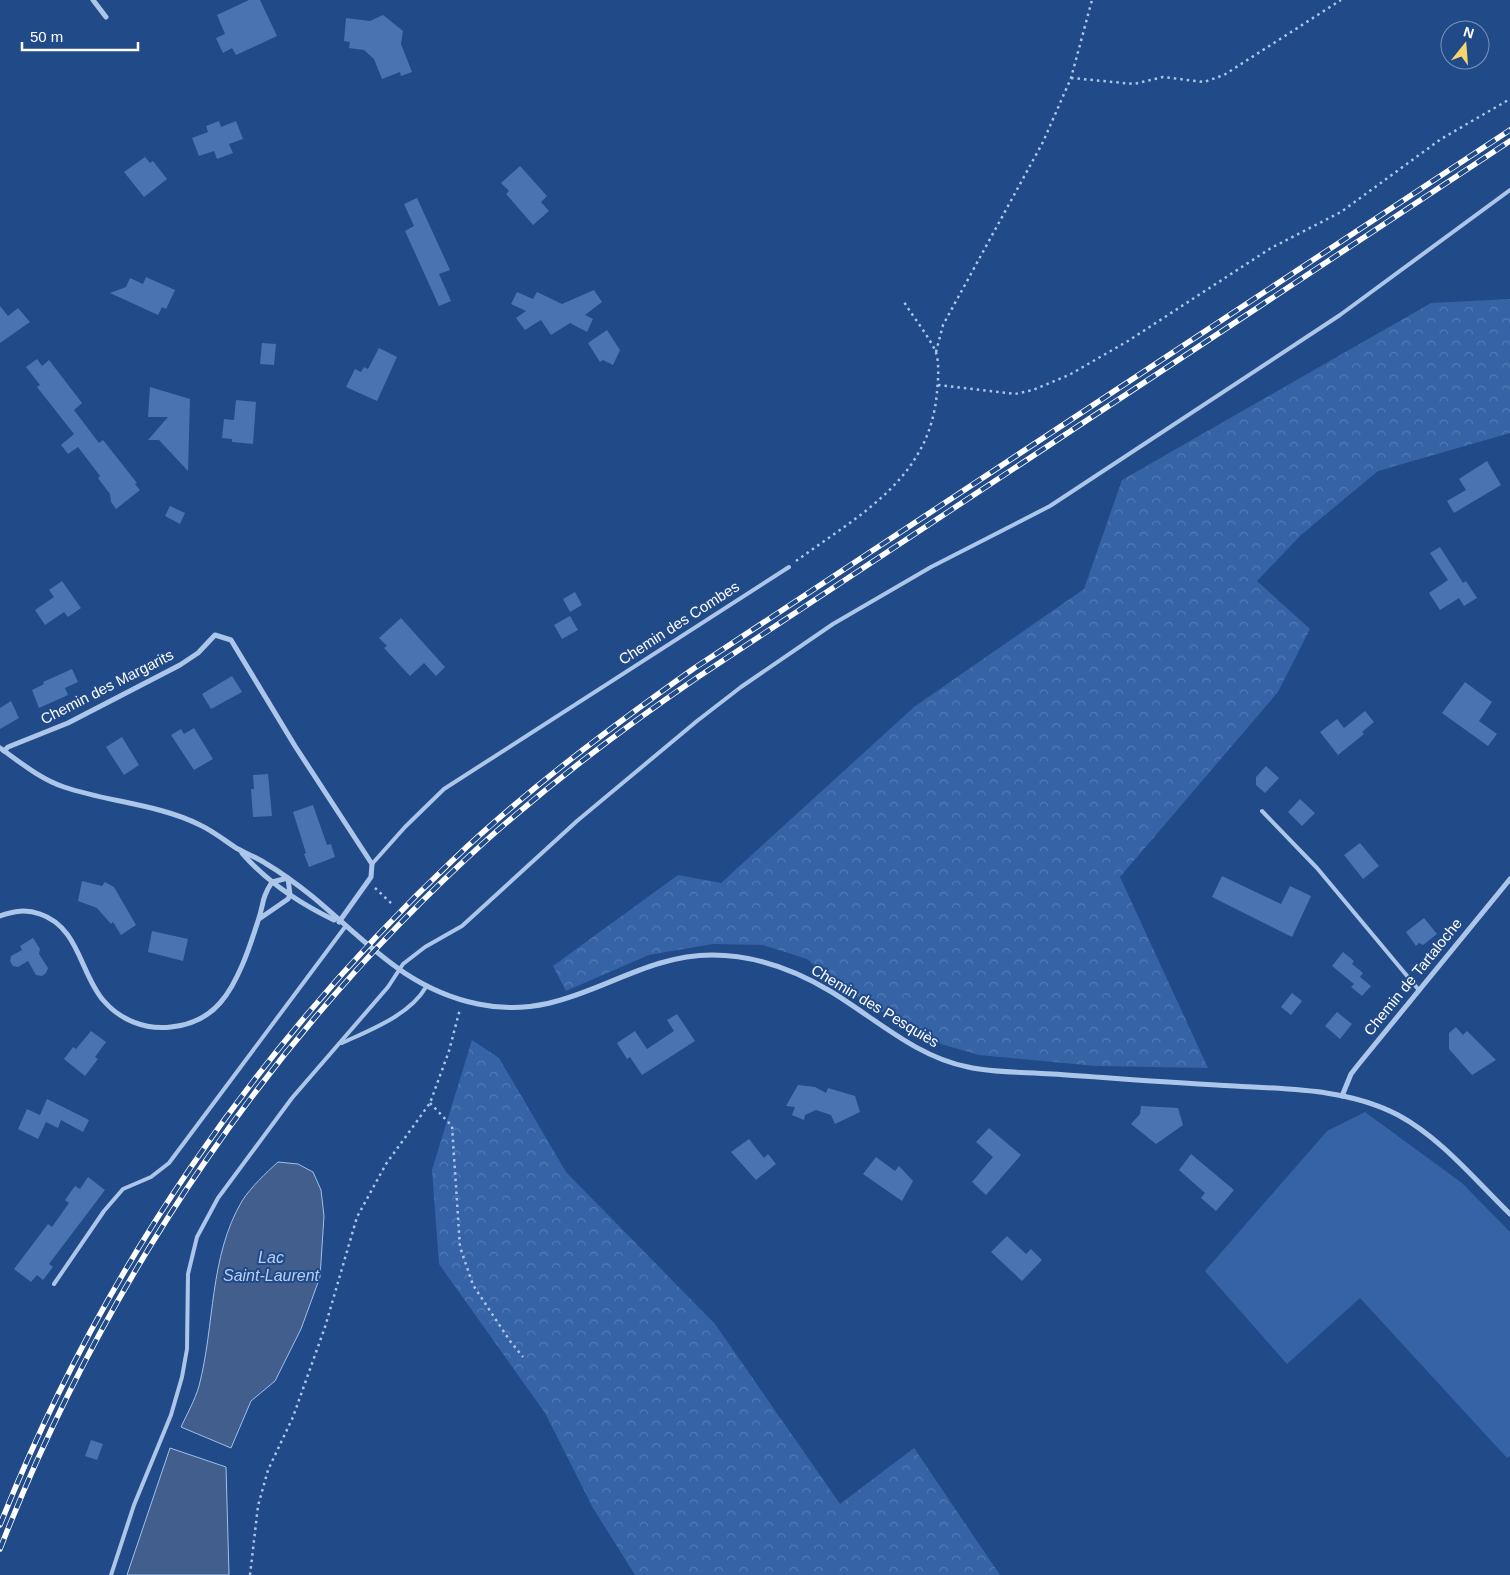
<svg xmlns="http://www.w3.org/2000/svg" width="1510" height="1575" font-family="Helvetica,sans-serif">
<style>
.green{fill:#3563a6}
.forest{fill:url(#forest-crowns)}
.water{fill:#415e8c;stroke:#a0c0ec}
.building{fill:#4a73b1}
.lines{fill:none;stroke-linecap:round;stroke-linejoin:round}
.path{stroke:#acc6ea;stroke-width:2.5;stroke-dasharray:2.5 4;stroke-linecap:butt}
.lane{stroke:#acc6ea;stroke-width:4}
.street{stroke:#acc6ea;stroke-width:5}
.rail-casing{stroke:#fff;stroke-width:5.5}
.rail{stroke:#214a89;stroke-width:4;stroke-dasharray:11;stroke-linecap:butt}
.labels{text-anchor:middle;stroke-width:4;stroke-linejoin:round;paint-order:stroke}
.street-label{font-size:15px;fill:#fff;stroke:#214a89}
.water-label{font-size:16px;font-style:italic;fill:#b8d0f2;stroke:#214a89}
</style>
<defs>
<pattern id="forest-crowns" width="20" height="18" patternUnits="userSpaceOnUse" patternTransform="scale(1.25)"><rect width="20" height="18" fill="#3563a6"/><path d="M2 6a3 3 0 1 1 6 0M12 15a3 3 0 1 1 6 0" fill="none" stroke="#537ab3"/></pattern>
</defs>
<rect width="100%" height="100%" fill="#214a89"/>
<polygon class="green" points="1365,1112 1462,1183 1510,1232 1510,1456 1507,1458 1360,1298 1287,1364 1205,1271 1327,1131"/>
<g class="forest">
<polygon points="1510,299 1510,433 1378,471 1301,535 1257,581 1310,629 1278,692 1120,877 1208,1068 1095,1066 979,1055 934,1042 844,990 807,959 763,945 713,944 649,955 566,991 553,966 678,875 721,883 914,707 1084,589 1122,480 1431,303"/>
<polygon points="472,1040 499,1058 566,1172 715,1324 840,1504 914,1448 1000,1575 635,1575 593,1508 545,1413 439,1264 432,1170"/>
</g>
<g class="water">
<path d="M 278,1162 L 298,1164 L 313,1172 L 321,1190 L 324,1216 L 320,1277 L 301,1329 L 275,1381 L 251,1401 L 231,1448 L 181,1427 C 187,1414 195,1400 199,1386 C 215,1325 209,1257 242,1201 C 251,1187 266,1173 278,1162 Z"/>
<polygon points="170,1448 226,1467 229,1575 127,1575"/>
</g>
<g class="building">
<polygon points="249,0 260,0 277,36 236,55 232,48 223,53 216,38 225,34 217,15"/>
<polygon points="383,15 403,31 401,44 412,72 401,76 400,72 382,79 374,59 364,50 349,48 350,42 344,41 346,18 370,21"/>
<polygon points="219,121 221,127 236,121 243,139 229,144 233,153 217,159 214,151 199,156 192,138 208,132 206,126"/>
<polygon points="145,157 150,163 153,161 167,179 144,197 124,172"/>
<polygon points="520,166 547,196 541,202 549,211 533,225 506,194 509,191 501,183"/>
<polygon points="417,198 450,270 439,274 451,301 439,306 405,231 414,226 404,204"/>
<polygon points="146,277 175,290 166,309 162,307 158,315 110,293 126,287 130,278 143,284"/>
<polygon points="594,290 602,302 585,315 593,319 587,332 570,323 551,335 541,320 525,330 516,318 526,311 511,304 517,292 533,299 537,292 562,304"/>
<polygon points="0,306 8,316 18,308 30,322 0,343"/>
<polygon points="607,330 620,350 613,365 603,360 600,362 588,343"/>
<polygon points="262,343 276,344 274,365 260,364"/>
<polygon points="379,348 397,357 377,401 346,387 355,369 361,372 364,367 368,369"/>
<polygon points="37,359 42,366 49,360 82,403 74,410 99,443 103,440 137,483 135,484 140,490 116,509 111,502 110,494 98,478 100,476 78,447 68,454 61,445 74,434 37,387 40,385 26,367"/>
<polygon points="150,387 190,399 188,471 159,440 148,440 168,417 148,417"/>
<polygon points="236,400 256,402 253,444 232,442 232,439 222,438 224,419 234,420"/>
<polygon points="1487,461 1501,485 1454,513 1447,501 1466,490 1459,479"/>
<polygon points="170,506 185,513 180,524 165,516"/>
<polygon points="1440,547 1463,583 1466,581 1477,598 1464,606 1459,598 1440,610 1429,593 1448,580 1430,553"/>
<polygon points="62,581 81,608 68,617 64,612 45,625 35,610 54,597 49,590"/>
<polygon points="575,592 582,605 570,612 563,599"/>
<polygon points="570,616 578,630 562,639 554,625"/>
<polygon points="401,618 445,667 436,676 424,663 410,676 384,648 387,646 379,638"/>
<polygon points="72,669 78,682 65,688 68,695 39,708 32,690 44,684 43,682"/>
<polygon points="232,676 242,692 211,709 202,694"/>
<polygon points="1465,682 1492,702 1479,721 1497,734 1488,746 1442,713"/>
<polygon points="11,701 19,718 0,729 0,708"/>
<polygon points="1365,711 1374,722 1362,732 1364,734 1338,755 1320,732 1337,719 1344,728"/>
<polygon points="194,728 213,759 194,770 171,735 181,729 184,734"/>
<polygon points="122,737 139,765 124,775 106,747"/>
<polygon points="1266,766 1279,778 1265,793 1256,785 1256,777"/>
<polygon points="268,774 272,816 253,817 251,789 254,789 253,775"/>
<polygon points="1300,799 1315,813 1302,826 1288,812"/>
<polygon points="313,805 327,845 331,844 335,857 309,867 304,854 306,853 293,812"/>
<polygon points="1360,843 1379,866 1363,879 1344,855"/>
<polygon points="1222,876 1281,904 1290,886 1311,896 1292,937 1212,897"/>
<polygon points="82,881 102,886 105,882 114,887 136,925 121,935 113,922 111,924 97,908 78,901"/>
<polygon points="1424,918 1437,934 1423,945 1419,943 1416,946 1406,932"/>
<polygon points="152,931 188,939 183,961 148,952"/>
<polygon points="33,938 40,949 39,954 48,968 46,973 42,976 36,975 28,961 18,967 13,966 10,961 11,956 22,950 20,946"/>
<polygon points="1343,952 1354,961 1352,964 1363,973 1360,977 1371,986 1362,996 1351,987 1354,984 1332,966"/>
<polygon points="1292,993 1302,1001 1291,1015 1281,1007"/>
<polygon points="1337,1012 1352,1024 1340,1039 1325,1026"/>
<polygon points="677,1014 695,1041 642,1075 630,1057 627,1059 617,1043 635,1031 647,1049 674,1031 667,1020"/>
<polygon points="1456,1027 1463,1035 1467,1031 1496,1060 1472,1075 1449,1049 1449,1033"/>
<polygon points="91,1031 106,1042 95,1057 98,1059 85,1076 64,1059 73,1047 76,1049"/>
<polygon points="798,1085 815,1087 826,1093 828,1088 855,1096 860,1112 835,1124 831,1115 816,1110 805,1115 804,1120 792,1115 795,1107 786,1106"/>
<polygon points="47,1099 89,1120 83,1132 61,1120 58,1128 46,1122 38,1139 18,1129 27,1109 40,1115"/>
<polygon points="1141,1106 1178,1108 1183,1125 1156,1144 1131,1124 1140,1114"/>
<polygon points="989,1128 1021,1155 986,1195 972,1182 993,1157 976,1142"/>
<polygon points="749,1139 764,1158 768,1154 776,1164 756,1180 731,1152"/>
<polygon points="1191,1154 1234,1190 1216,1211 1201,1198 1205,1193 1179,1170"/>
<polygon points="876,1157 895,1171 899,1166 913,1181 902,1201 863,1174"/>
<polygon points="88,1177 105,1190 49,1264 53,1267 43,1280 37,1275 31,1282 14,1269 48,1224 52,1227 69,1203 65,1200 75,1186 80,1189"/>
<polygon points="1007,1236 1026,1254 1031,1249 1042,1260 1022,1281 991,1252"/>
<polygon points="91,1440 103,1444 97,1460 85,1456"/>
</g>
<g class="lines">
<g class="path">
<polyline points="1071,78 1134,84 1163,77 1204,82 1224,75 1341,0"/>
<polyline points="936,352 943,325 1043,142 1071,78 1092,0"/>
<polyline points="938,385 1015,394 1033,390 1069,375 1128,341 1271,248 1341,212 1441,139 1510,99"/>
<path d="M 796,561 C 859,515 930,479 937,392 C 938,381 940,361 935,350 C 927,334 914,318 904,302"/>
<polyline points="375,888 392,904"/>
<polyline points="430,1103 452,1126 460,1247 473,1285 510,1341 523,1357"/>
<polyline points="250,1575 258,1506 268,1470 293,1417 325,1327 357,1217 386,1164 430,1103 449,1051 460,1009"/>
</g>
<g class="lane">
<polyline points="1262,811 1317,868 1418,989"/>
<polyline points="372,864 405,827 444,789 789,567"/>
<path d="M 342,1043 C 370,1030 410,1015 426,987"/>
<polyline points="54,1284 104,1211 123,1189 151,1177 169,1163 345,927"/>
<polyline points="111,1575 134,1505 171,1415 182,1377 187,1349 188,1274 197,1237 218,1198 292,1098 388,987 403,964 425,947 462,926 577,821 697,721 741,687 833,624 931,567 1050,506 1340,315 1510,190"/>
</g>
<g class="street">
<polyline points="93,0 106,17"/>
<path d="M 0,748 C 20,762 40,779 64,787 C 108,802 158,804 200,825 C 213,831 224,840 236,848 C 245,853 256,857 265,863 C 282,873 298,885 313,897 C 367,942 406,989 478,1004 C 570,1024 627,955 712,955 C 754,955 795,970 830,991 C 875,1018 916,1057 968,1067 C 995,1073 1024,1072 1052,1074 C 1113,1078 1174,1083 1235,1086 C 1289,1089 1349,1089 1398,1115 C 1441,1138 1475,1180 1510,1214"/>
<polyline points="4,751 8,747 68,723 180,665 198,653 215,635 231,640 295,746 372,864 371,877 339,922"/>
<path d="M 242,853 C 267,882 299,903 334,920"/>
<path d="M 0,916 C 14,911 26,909 40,914 C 79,927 80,973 103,1000 C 120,1020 145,1030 171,1027 C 190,1025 207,1018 220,1003 C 238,983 250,946 258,921 C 264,904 261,899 272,882 L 288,878 L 290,895 L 288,899 L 259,919"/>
<polyline points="1342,1096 1351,1074 1358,1065 1510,879"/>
</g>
<g class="rail-casing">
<g id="rail">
<path d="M 0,1525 C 100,1273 258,1044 455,858 C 529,788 610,728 693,669 L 1510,130"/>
<path d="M 0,1549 C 106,1277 273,1032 490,837 C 556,779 626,726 698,677 L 1510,141"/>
</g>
</g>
<use href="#rail" class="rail"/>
</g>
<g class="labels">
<g class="street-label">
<text transform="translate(679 623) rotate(-33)" y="5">Chemin des Combes</text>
<text transform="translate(107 687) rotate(-27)" y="5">Chemin des Margarits</text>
<text transform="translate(1413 977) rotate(-51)" y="5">Chemin de Tartaloche</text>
<text transform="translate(875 1006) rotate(31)" y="5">Chemin des Pesquiès</text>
</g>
<g class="water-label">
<text x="271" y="1263">Lac<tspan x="271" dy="18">Saint-Laurent</tspan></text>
</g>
</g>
<g transform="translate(1465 45) rotate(17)"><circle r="24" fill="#214a89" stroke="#7a92b8"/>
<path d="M0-4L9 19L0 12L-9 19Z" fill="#f7d56d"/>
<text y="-8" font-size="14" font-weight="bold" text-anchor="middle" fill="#ffffff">N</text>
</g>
<path d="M22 42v8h116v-8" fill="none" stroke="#ffffff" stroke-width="2.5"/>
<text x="30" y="42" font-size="15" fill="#ffffff" stroke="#214a89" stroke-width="4" paint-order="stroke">50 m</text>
</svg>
